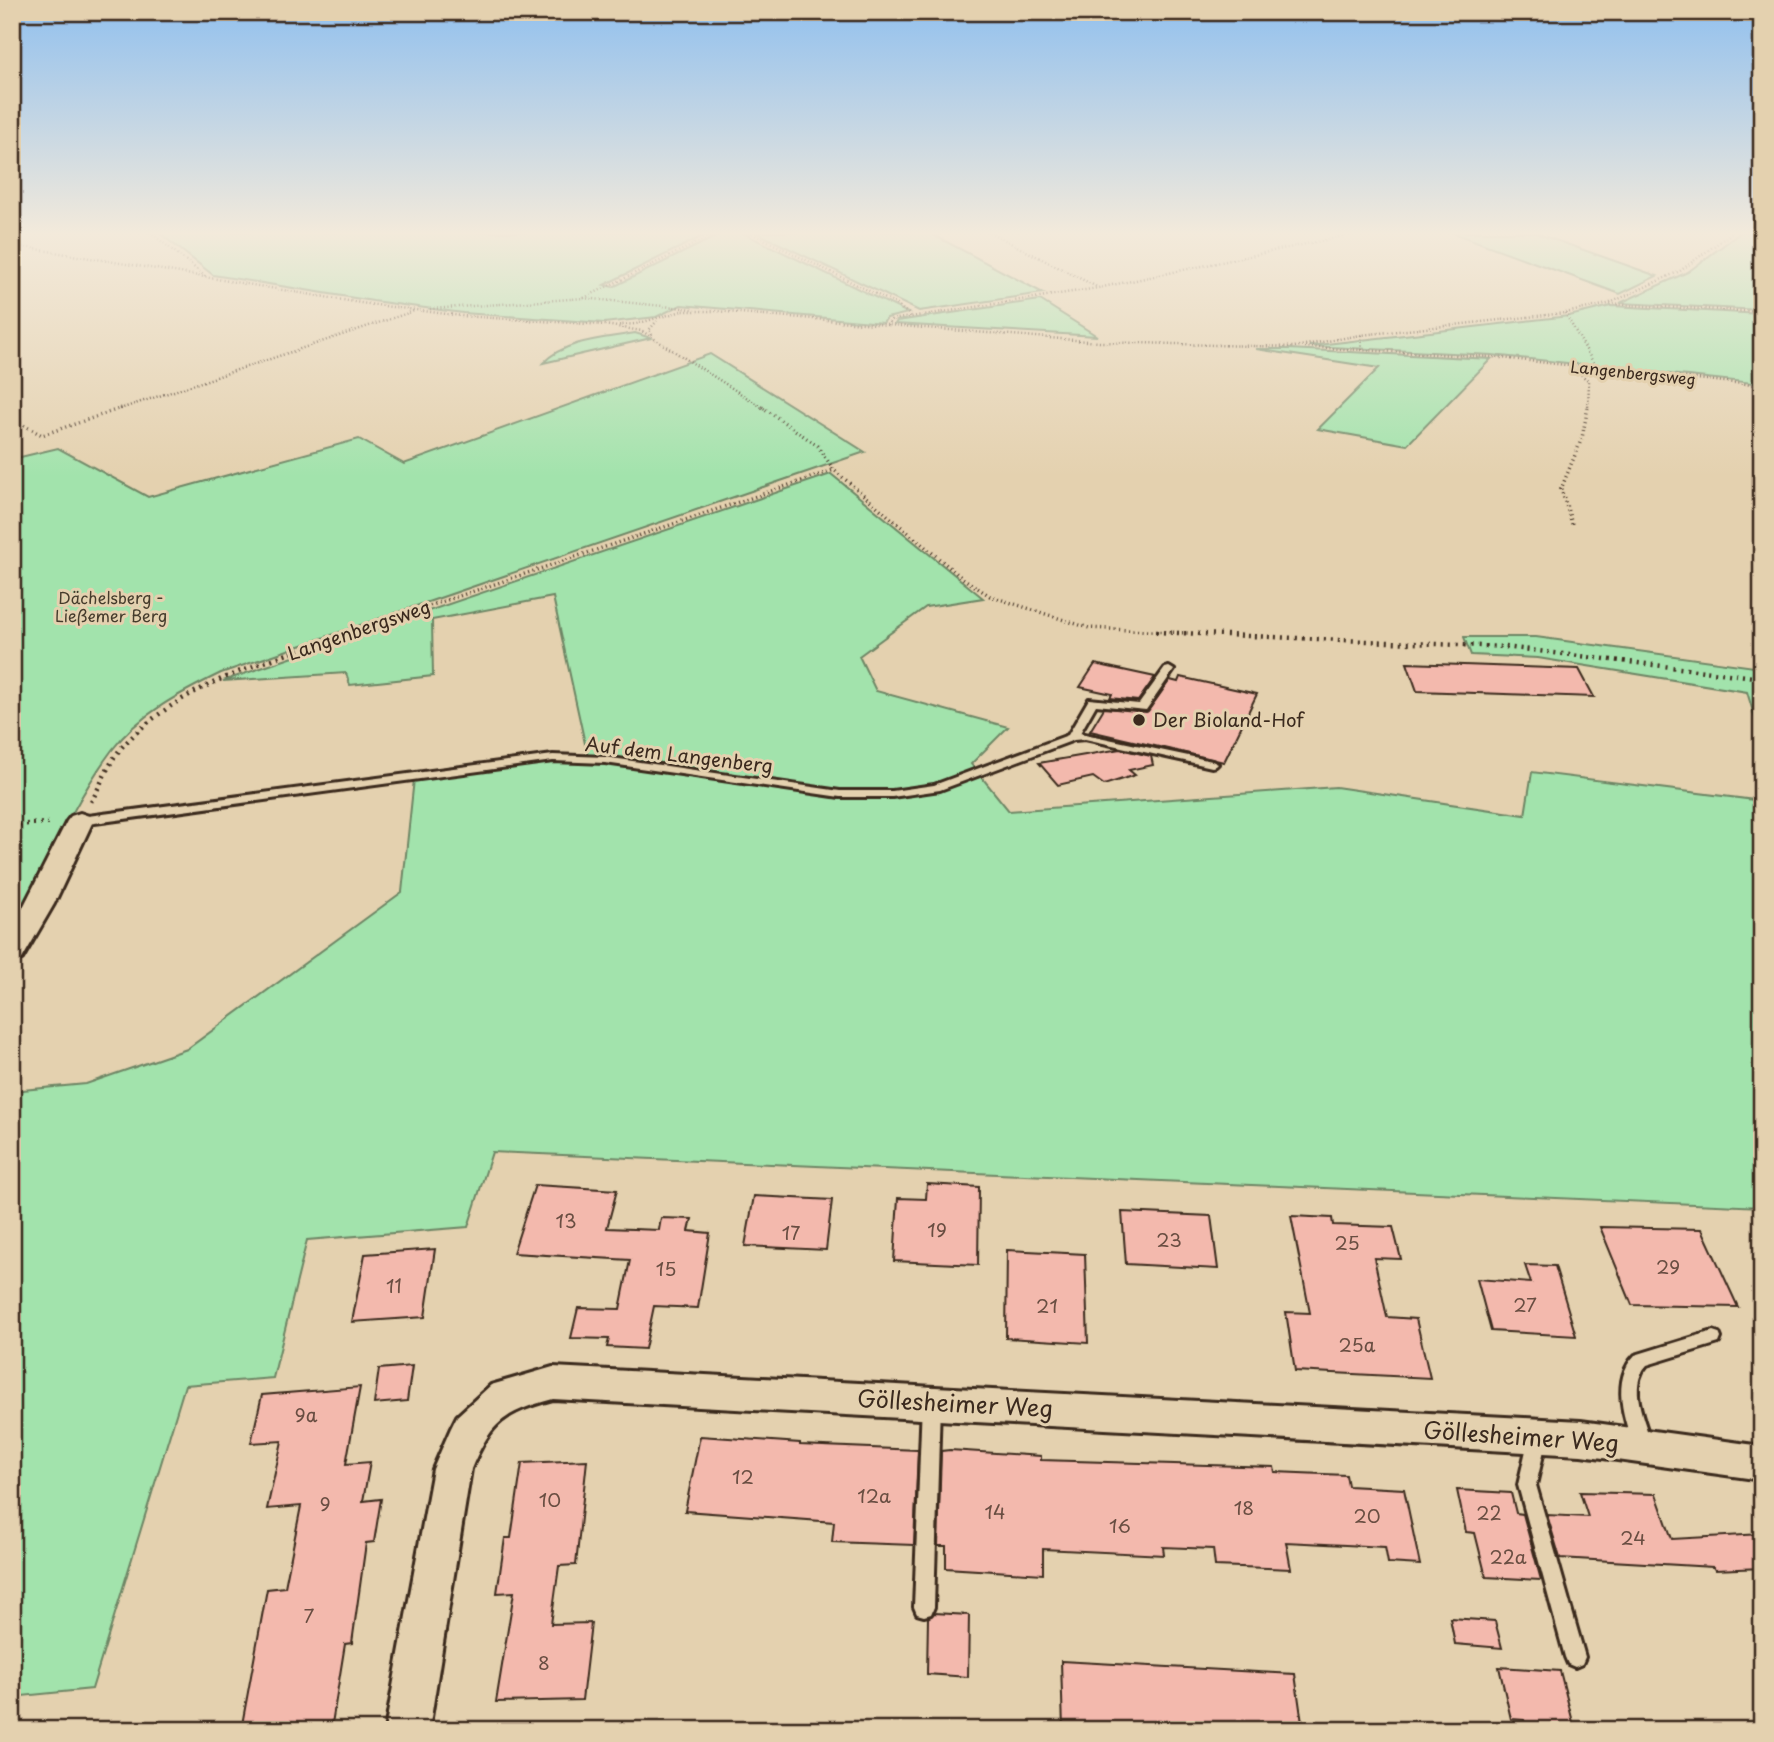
<svg xmlns="http://www.w3.org/2000/svg" width="1774" height="1742" font-family="'Playpen Sans',sans-serif">
<style>
.green{fill:#a2e3ac;stroke:#6e8665;stroke-width:2}
.building{fill:#f3b9ad;stroke:#3b2a1e;stroke-width:2}
.lines{fill:none;stroke-linecap:round;stroke-linejoin:round}
.service-casing{stroke:#3b2a1e;stroke-width:6}
.minor-casing{stroke:#3b2a1e;stroke-width:6}
.path-far2{stroke:#3b2a1e;stroke-width:2.5;stroke-dasharray:1 2.5;stroke-linecap:butt}
.path-far1{stroke:#3b2a1e;stroke-width:3.5;stroke-dasharray:1 3.5;stroke-linecap:butt}
.path{stroke:#3b2a1e;stroke-width:4.5;stroke-dasharray:2 5;stroke-linecap:butt}
.service{fill:#e4d1af;fill-rule:evenodd}
.minor{fill:#e4d1af;fill-rule:evenodd}
.poi-dot{fill:#3b2a1e;stroke:#e4d1af;stroke-width:2.5}
.labels{text-anchor:middle;stroke-width:6;stroke-linejoin:round;paint-order:stroke}
.far-street-label{font-size:16px;fill:#3b2a1e;stroke:#e4d1af}
.far-park-label{font-size:16px;fill:#453c2c;stroke:#e4d1af}
.street-label{font-size:19px;fill:#3b2a1e;stroke:#e4d1af}
.poi-label{font-size:19px;fill:#3b2a1e;stroke:#e4d1af;text-anchor:start}
.near-number-label{font-size:19px;fill:#694e42}
.near-street-label{font-size:23px;fill:#3b2a1e;stroke:#e4d1af}
</style>
<rect width="100%" height="100%" fill="#e4d1af"/>
<filter id="ink" filterUnits="userSpaceOnUse"><feTurbulence type="fractalNoise" baseFrequency=".0143" numOctaves="2"/><feDisplacementMap in="SourceGraphic" scale="14" xChannelSelector="R" yChannelSelector="G"/><feConvolveMatrix kernelMatrix="1 2 1 2 8 2 1 2 1" color-interpolation-filters="sRGB"/></filter>
<g filter="url(#ink)">
<g class="green">
<polygon points="158,232 711,232 604,285 613,287 725,232 741,232 908,313 887,318 883,323 681,305 656,317 604,323 463,313 373,301 213,275"/>
<polygon points="755,232 928,232 1043,293 919,311"/>
<polygon points="1451,232 1533,232 1657,276 1620,294"/>
<polygon points="1741,232 1762,232 1762,310 1620,303 1688,272"/>
<polygon points="1040,300 1097,336 895,324 897,321"/>
<polygon points="1611,306 1762,314 1762,384 1492,355 1309,346 1569,316"/>
<path d="M 635,333 L 651,338 L 543,363 C 564,340 606,338 635,333 Z"/>
<polygon points="1256,349 1288,349 1491,359 1407,445 1318,429 1379,368"/>
<path d="M 710,354 L 865,452 L 221,673 C 182,692 139,714 112,750 C 73,802 42,875 12,934 L 12,459 L 58,448 L 148,497 L 359,439 L 404,464 Z"/>
<polygon points="831,474 983,598 926,607 859,656 876,691 1008,727 971,764 1009,811 1336,787 1525,815 1532,772 1762,801 1762,1207 492,1152 468,1227 307,1240 273,1378 185,1385 92,1689 12,1697 12,1091 86,1084 187,1049 402,892 414,779 520,764 589,762 553,597 432,620 433,676 350,685 346,673 223,681"/>
<polygon points="1464,637 1536,637 1762,668 1762,741 1747,692 1538,658 1471,655"/>
</g>
<g class="building">
<polygon points="1407,663 1579,669 1594,697 1417,691"/>
<polygon points="1095,664 1155,677 1138,701 1110,698 1112,694 1080,687"/>
<polygon points="1180,677 1257,694 1224,762 1090,731 1104,708 1148,711 1170,680 1178,682"/>
<polygon points="1120,749 1151,756 1153,765 1129,770 1135,775 1104,785 1093,777 1058,785 1039,763"/>
<polygon points="927,1184 979,1187 978,1265 894,1261 898,1198 926,1199"/>
<polygon points="535,1185 617,1190 607,1228 659,1230 661,1218 692,1219 689,1231 710,1233 698,1308 654,1306 645,1349 607,1347 609,1339 571,1338 578,1308 620,1309 630,1260 513,1253"/>
<polygon points="754,1196 832,1200 826,1250 745,1246"/>
<polygon points="1122,1212 1211,1216 1218,1269 1126,1264"/>
<polygon points="1291,1216 1332,1218 1333,1225 1393,1227 1401,1259 1374,1258 1387,1317 1416,1319 1430,1378 1295,1371 1286,1312 1310,1313"/>
<polygon points="1600,1227 1702,1229 1738,1307 1632,1305"/>
<polygon points="435,1249 425,1317 352,1322 365,1254"/>
<polygon points="1007,1250 1085,1254 1088,1343 1006,1338"/>
<polygon points="1525,1265 1555,1266 1576,1336 1491,1331 1477,1279 1531,1283"/>
<polygon points="412,1366 407,1401 374,1404 379,1369"/>
<polygon points="360,1387 346,1464 370,1462 363,1501 381,1499 374,1542 366,1543 352,1643 345,1644 331,1730 241,1730 267,1589 285,1587 301,1506 267,1509 282,1441 251,1443 262,1395"/>
<polygon points="700,1436 800,1443 800,1445 918,1450 914,1545 832,1542 834,1522 685,1511"/>
<polygon points="950,1450 1041,1456 1041,1460 1274,1467 1275,1472 1346,1475 1348,1486 1404,1489 1420,1565 1388,1563 1385,1547 1286,1542 1291,1569 1215,1566 1213,1549 1163,1547 1164,1555 1043,1549 1043,1574 946,1568 946,1546 938,1546 941,1451"/>
<polygon points="587,1460 576,1565 559,1566 551,1624 591,1623 582,1700 496,1702 514,1592 497,1593 505,1538 511,1538 522,1463"/>
<polygon points="1457,1490 1511,1493 1516,1513 1523,1514 1541,1580 1486,1577 1475,1533 1466,1532"/>
<polygon points="1580,1492 1656,1494 1672,1539 1762,1534 1762,1568 1715,1570 1713,1567 1560,1558 1547,1515 1588,1517"/>
<polygon points="934,1613 969,1615 968,1677 927,1674 928,1618"/>
<polygon points="1450,1618 1495,1621 1502,1648 1455,1644"/>
<polygon points="1061,1661 1295,1674 1303,1730 1063,1730"/>
<polygon points="1499,1667 1560,1671 1575,1730 1527,1730 1524,1720 1511,1719"/>
</g>
<g class="lines">
<g class="service-casing">
<g id="service">
<polygon points="1169,667 1174,670 1146,710 1096,705 1080,733 1212,761 1218,764 1216,766 1212,767 1085,739 1074,740 940,790 892,797 840,797 605,763 553,761 80,825 74,821 80,817 553,755 605,757 840,791 892,791 934,785 1068,735 1089,699 1139,704 1165,668"/>
<path d="M 1713,1331 L 1719,1333 L 1721,1338 L 1719,1343 L 1647,1365 C 1627,1386 1645,1420 1651,1443 L 1648,1449 L 1642,1451 L 1636,1449 C 1623,1421 1611,1379 1635,1355 Z"/>
<polygon points="931,1395 937,1398 940,1403 934,1607 931,1614 924,1616 917,1614 914,1607 922,1403 925,1398"/>
<polygon points="1538,1429 1544,1431 1547,1437 1536,1485 1585,1657 1582,1664 1575,1667 1568,1664 1565,1657 1518,1485 1529,1437 1532,1431"/>
</g>
</g>
<g class="minor-casing">
<g id="minor">
<polygon points="80,813 89,816 93,821 54,904 22,959 12,962 12,929 67,821 71,816"/>
<path d="M 553,1367 L 1581,1421 L 1762,1446 L 1762,1480 L 1581,1455 L 553,1399 C 504,1412 491,1422 471,1469 L 429,1730 L 385,1730 L 433,1469 L 451,1428 L 457,1416 L 491,1385 Z"/>
</g>
</g>
<g class="path-far2">
<polyline points="150,232 206,277"/>
<polyline points="749,232 896,304 911,316"/>
<polyline points="989,232 1097,287"/>
<polyline points="12,245 361,303 462,316 605,325 642,331 765,409"/>
<polyline points="584,298 719,232"/>
<polyline points="1610,303 1680,271 1733,232"/>
<polyline points="430,309 583,298 693,309"/>
<polyline points="1565,313 1597,369"/>
<polyline points="619,325 636,324 682,311 715,311 1099,342 1294,347 1361,335 1565,313 1608,304 1762,312"/>
<polyline points="887,326 891,320 1098,288 1363,232"/>
<polyline points="652,335 649,330 657,321"/>
<polyline points="1361,335 1362,350"/>
<polyline points="1305,347 1492,357 1762,386"/>
<polyline points="1570,366 1589,381 1588,409"/>
<polyline points="120,409 414,311"/>
</g>
<g class="path-far1">
<polyline points="762,407 818,446 834,470 961,577 990,596 1089,628 1188,633"/>
<polyline points="12,419 42,435 125,407"/>
<polyline points="1572,524 1561,489 1582,438 1588,407"/>
<polyline points="349,633 834,470"/>
</g>
<g class="path">
<polyline points="1156,632 1505,647 1762,678"/>
<path d="M 91,802 C 101,785 109,761 123,746 C 183,681 273,660 354,632"/>
<polyline points="12,825 48,823"/>
</g>
<use href="#service" class="service"/>
<use href="#minor" class="minor"/>
</g>
</g>
<linearGradient id="sky" x2="0" y2="1"><stop stop-color="#91c0ee"/><stop offset="0.49" stop-color="#f3eadb"/><stop offset="1" stop-color="#f3eadb" stop-opacity="0"/></linearGradient>
<rect width="1774" height="476" fill="url(#sky)"/>
<circle class="poi-dot" cx="1139" cy="720" r="7"/>
<g class="labels">
<g class="far-street-label">
<text transform="translate(1633 373) rotate(6)" y="6">Langenbergsweg</text>
</g>
<g class="far-park-label">
<text x="111" y="604">Dächelsberg -<tspan x="111" dy="18">Ließemer Berg</tspan></text>
</g>
<g class="street-label">
<text transform="translate(359 630) rotate(-19)" y="7">Langenbergsweg</text>
<text transform="translate(679 755) rotate(7)" y="7">Auf dem Langenberg</text>
</g>
<g class="poi-label">
<text x="1153" y="727">Der Bioland-Hof</text>
</g>
<g class="near-number-label">
<text x="566" y="1228">13</text>
<text x="937" y="1237">19</text>
<text x="791" y="1240">17</text>
<text x="1169" y="1247">23</text>
<text x="1347" y="1250">25</text>
<text x="1668" y="1274">29</text>
<text x="666" y="1276">15</text>
<text x="394" y="1293">11</text>
<text x="1525" y="1312">27</text>
<text x="1047" y="1313">21</text>
<text x="1357" y="1352">25a</text>
<text x="306" y="1422">9a</text>
<text x="743" y="1484">12</text>
<text x="874" y="1503">12a</text>
<text x="550" y="1507">10</text>
<text x="325" y="1511">9</text>
<text x="1244" y="1515">18</text>
<text x="995" y="1519">14</text>
<text x="1489" y="1520">22</text>
<text x="1367" y="1523">20</text>
<text x="1120" y="1533">16</text>
<text x="1633" y="1545">24</text>
<text x="1508" y="1564">22a</text>
<text x="309" y="1623">7</text>
<text x="544" y="1670">8</text>
</g>
<g class="near-street-label">
<text transform="translate(955 1404) rotate(3)" y="8">Göllesheimer Weg</text>
<text transform="translate(1521 1437) rotate(4)" y="8">Göllesheimer Weg</text>
</g>
</g>
<rect width="1774" height="1742" fill="none" stroke="#e4d1af" stroke-width="42"/>
<rect x="21" y="21" width="1732" height="1700" fill="none" stroke="#3b2a1e" stroke-width="2.5" filter="url(#ink)"/>
</svg>
